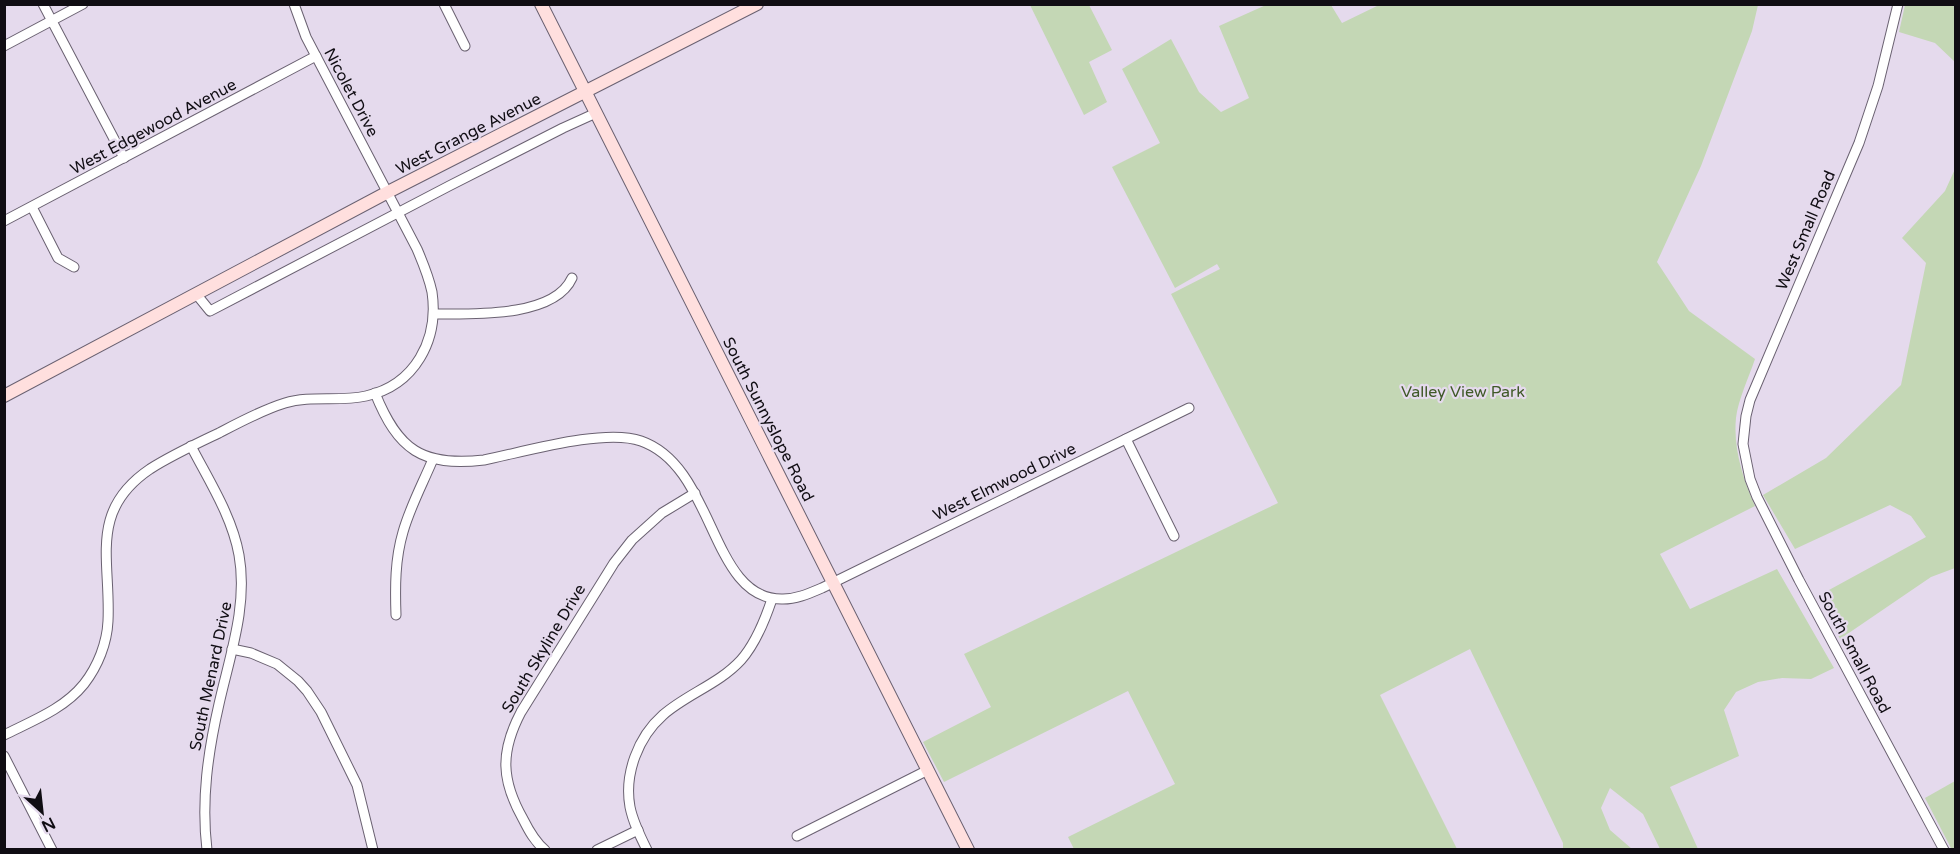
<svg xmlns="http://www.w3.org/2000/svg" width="1960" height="854" font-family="'Varela Round',sans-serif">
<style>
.green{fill:#c4d7b5}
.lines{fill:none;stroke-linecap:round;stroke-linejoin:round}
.street-casing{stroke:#6a6171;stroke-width:11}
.secondary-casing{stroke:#6a6171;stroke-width:14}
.street{stroke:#fff;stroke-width:9}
.secondary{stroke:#ffdfde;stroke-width:12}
.labels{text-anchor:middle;stroke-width:4.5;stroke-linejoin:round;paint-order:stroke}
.street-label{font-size:16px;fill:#100d13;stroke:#e5daed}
.park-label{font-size:16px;fill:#3f5927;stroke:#e5daed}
</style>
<rect width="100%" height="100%" fill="#e5daed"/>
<g class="green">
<polygon points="1030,5 1089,5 1112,50 1089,62 1107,102 1084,115"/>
<path d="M 1379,5 L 1758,5 L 1752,31 L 1701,166 L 1657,262 L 1689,311 L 1755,359 C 1749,377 1738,400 1736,418 C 1733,448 1743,479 1755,506 L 1660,554 L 1690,609 L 1777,569 L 1834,668 L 1811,679 L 1782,678 L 1758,682 L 1736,692 L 1724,710 L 1739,756 L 1670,787 L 1698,849 L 1660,849 L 1643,814 L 1610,788 L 1601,808 L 1610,830 L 1632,849 L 1563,849 L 1563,843 L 1470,649 L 1380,695 L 1457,849 L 1074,849 L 1068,837 L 1175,784 L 1128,691 L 944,782 L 923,742 L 991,707 L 964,654 L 1278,503 L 1171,294 L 1220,269 L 1217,264 L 1175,288 L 1112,167 L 1160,143 L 1122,69 L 1171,39 L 1199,92 L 1221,112 L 1249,98 L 1219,26 L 1266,5 L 1331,5 L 1342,23 Z"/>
<polygon points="1905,5 1955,5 1955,62 1935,43 1899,32"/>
<polygon points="1955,169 1955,568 1931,577 1840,639 1818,596 1926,537 1911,516 1890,505 1795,549 1763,495 1826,458 1901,385 1926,263 1902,238 1945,191"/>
<polygon points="1955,781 1956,849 1952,850 1925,798"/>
</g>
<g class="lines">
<g class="street-casing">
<g id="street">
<polyline points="43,4 124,158"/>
<polyline points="444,4 465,46"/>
<polyline points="1898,4 1878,86 1859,143 1750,400 1746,416 1743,444 1750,479 1757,497 1799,580 1944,850"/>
<polyline points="4,46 83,4"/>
<polyline points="32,207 58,258 74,267"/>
<polyline points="4,221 316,56"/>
<polyline points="197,295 210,311 449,186 563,128 596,113"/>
<path d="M 434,314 C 471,314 554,318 572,278"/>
<path d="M 375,393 C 398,450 422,467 484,460 C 524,452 604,428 641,441 C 716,467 710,601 783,599 C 797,599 810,593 822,588 L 1189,408"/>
<polyline points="1126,439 1174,536"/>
<path d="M 191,446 C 209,481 232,516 239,555 C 248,605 230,655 219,704 C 208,752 201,800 207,850"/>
<path d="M 396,615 C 395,587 395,559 403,532 C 410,507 423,483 433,459"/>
<polyline points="232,649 251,653 277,664 298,681 307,691 321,712 357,785 373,850"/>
<path d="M 4,735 C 32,721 64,709 84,684 C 98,666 107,643 108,621 C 111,560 88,511 150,469 C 172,455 196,444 219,433 C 240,422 262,410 285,403 C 311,395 339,402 366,396 C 415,385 439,340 432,292 C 429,278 423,263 417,249 L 306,37 L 294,4"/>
<polyline points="4,756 52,850"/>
<polyline points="797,836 928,770"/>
<path d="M 545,850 C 535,842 529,831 523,819 C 501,780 500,752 521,712 L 614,563 L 632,540 L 662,513 L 695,493"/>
<polyline points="597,850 638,830"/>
<path d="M 647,850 C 640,836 633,822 630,807 C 624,774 638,737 663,715 C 687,694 719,684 741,660 C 756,643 765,620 772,599"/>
</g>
</g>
<g class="secondary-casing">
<g id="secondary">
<polyline points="541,4 968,850"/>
<polyline points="4,396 388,192 757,4"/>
</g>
</g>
<use href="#street" class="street"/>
<use href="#secondary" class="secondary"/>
</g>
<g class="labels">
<g class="street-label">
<text transform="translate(352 92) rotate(62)" y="6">Nicolet Drive</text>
<text transform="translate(153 126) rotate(-28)" y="6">West Edgewood Avenue</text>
<text transform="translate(468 133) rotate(-27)" y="6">West Grange Avenue</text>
<text transform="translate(1805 230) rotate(-67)" y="6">West Small Road</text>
<text transform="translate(769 419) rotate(63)" y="6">South Sunnyslope Road</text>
<text transform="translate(1004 481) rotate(-26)" y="6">West Elmwood Drive</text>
<text transform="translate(543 648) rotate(-59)" y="6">South Skyline Drive</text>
<text transform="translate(1855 652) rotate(62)" y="6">South Small Road</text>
<text transform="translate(210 676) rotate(-78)" y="6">South Menard Drive</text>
</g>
<g class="park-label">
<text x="1463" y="397">Valley View Park</text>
</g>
</g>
<rect width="1960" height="854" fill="none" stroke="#100d13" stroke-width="12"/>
<g transform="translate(42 812) rotate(153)" stroke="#e5daed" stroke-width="4.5" paint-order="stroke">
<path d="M0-4.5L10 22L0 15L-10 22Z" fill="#100d13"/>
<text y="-9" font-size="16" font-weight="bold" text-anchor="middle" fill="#100d13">N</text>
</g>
</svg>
